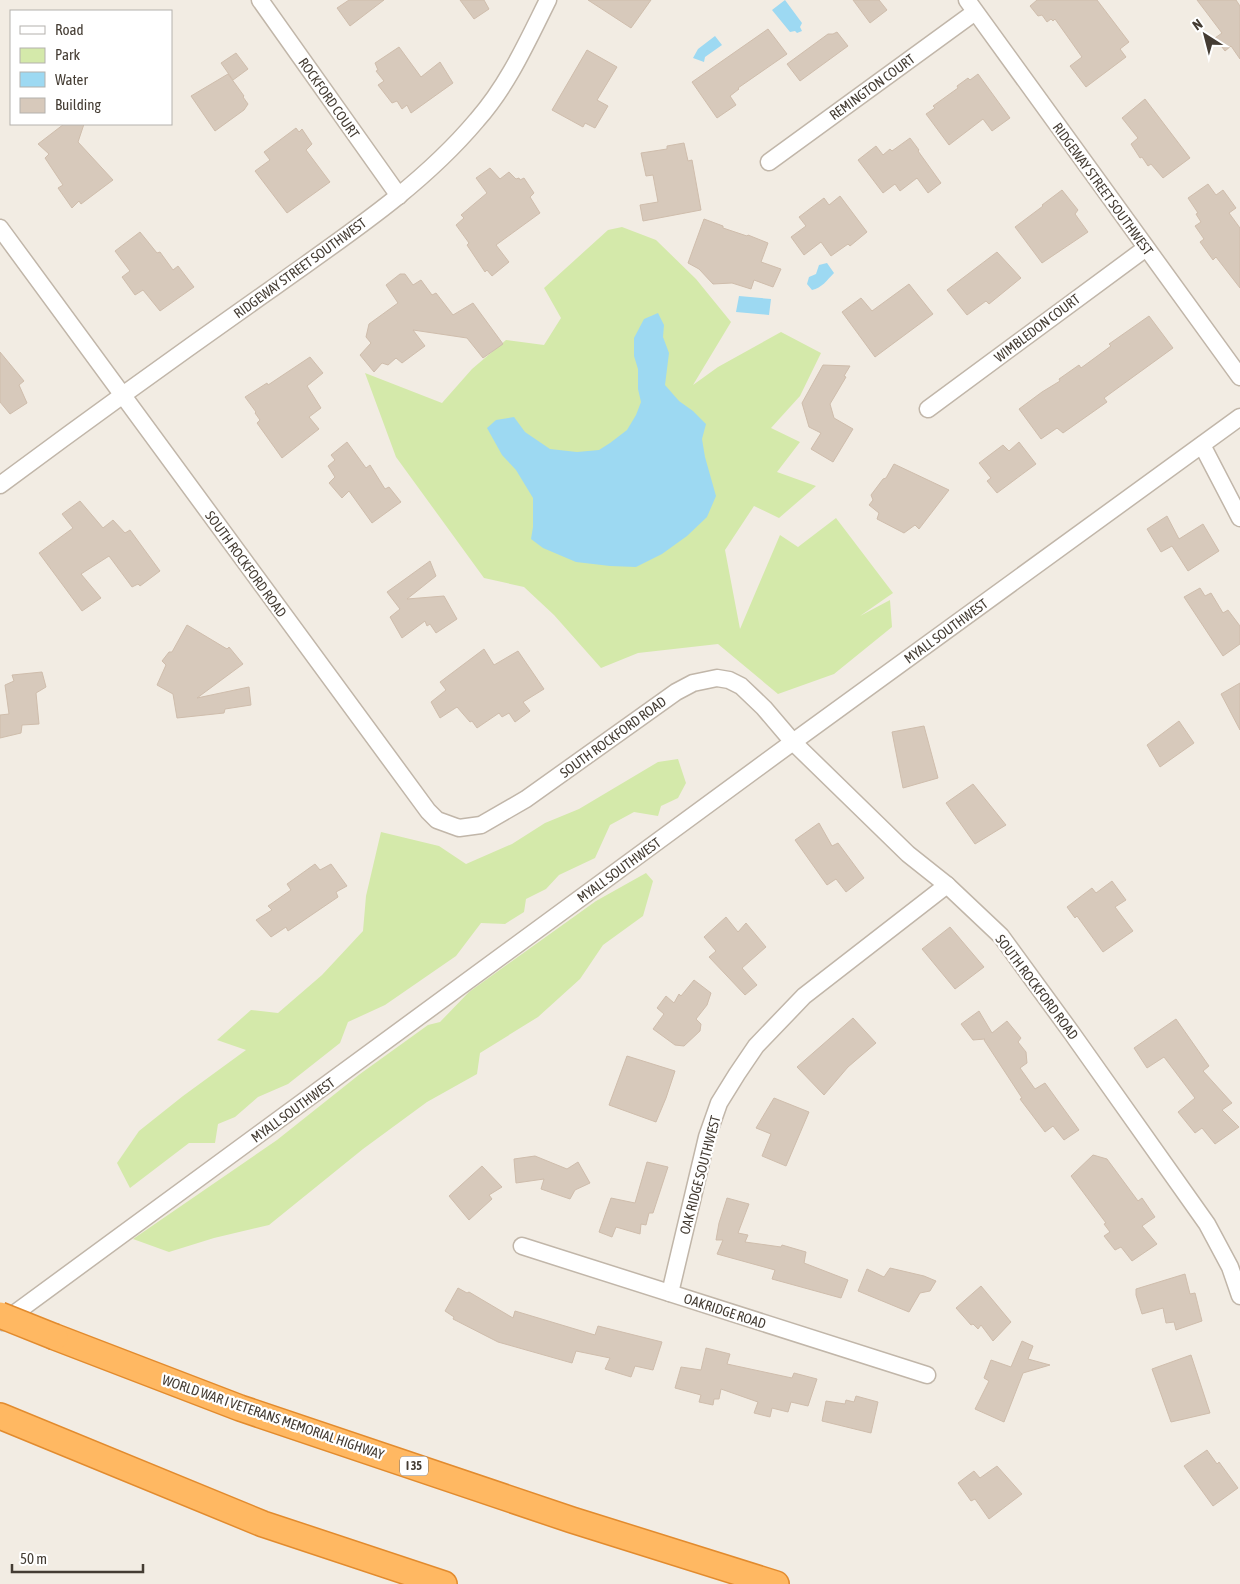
<svg xmlns="http://www.w3.org/2000/svg" width="1240" height="1584" font-family="'Asap Condensed',sans-serif">
<style>
.green{fill:#d4e9aa}
.water{fill:#9dd9f2}
.building{fill:#d7c9bb;stroke:#cfbdac}
.lines{fill:none;stroke-linecap:round;stroke-linejoin:round}
.minor-casing{stroke:#c1b6a9;stroke-width:19}
.highway-casing{stroke:#e28b2e;stroke-width:28}
.minor{stroke:#fff;stroke-width:16}
.highway{stroke:#ffb862;stroke-width:25}
.highway-bridge-casing{stroke:#e28b2e;stroke-width:28;stroke-linecap:butt}
.highway-bridge{stroke:#ffb862;stroke-width:25}
.labels{text-anchor:middle;stroke-width:4.5;stroke-linejoin:round;paint-order:stroke}
.shield{fill:#fff;stroke:#7c7670;stroke-width:1}
.shield-label{font-size:12px;font-weight:bold;fill:#443c33}
.street-label{font-size:14px;fill:#443c33;stroke:#fff}
</style>
<rect width="100%" height="100%" fill="#f2ece3"/>
<g class="green">
<polygon points="622,227 656,240 696,279 731,322 693,385 718,367 781,332 821,353 800,396 771,428 800,442 777,472 816,486 779,518 754,506 725,550 740,629 780,535 798,547 836,518 893,593 860,616 890,600 892,627 834,674 778,694 718,644 638,653 601,668 554,615 524,587 484,578 396,457 365,373 442,403 472,369 506,340 544,345 561,318 544,288 608,230"/>
<polygon points="678,759 686,783 678,798 661,806 658,816 634,812 610,825 595,858 559,875 546,889 526,899 524,912 505,924 481,923 456,956 385,1005 348,1022 340,1043 288,1084 258,1097 235,1117 218,1124 215,1143 189,1143 130,1188 117,1163 139,1131 183,1096 246,1050 217,1040 251,1010 278,1013 322,975 363,931 366,896 381,832 439,846 466,864 512,844 545,823 579,809 658,762"/>
<polygon points="646,873 653,881 643,916 603,945 580,979 538,1017 480,1053 477,1074 427,1102 363,1149 269,1225 214,1238 169,1252 133,1239 277,1140 360,1074 428,1025 440,1022 469,992 596,901"/>
</g>
<g class="water">
<polygon points="785,0 802,23 800,27 802,31 797,33 795,31 790,32 772,10"/>
<polygon points="715,36 722,45 705,57 704,62 693,58 698,49"/>
<path d="M 827,263 L 834,273 C 827,280 822,288 812,290 L 807,284 L 809,277 L 816,274 L 819,265 Z"/>
<polygon points="739,296 771,299 769,315 736,312"/>
<polygon points="658,313 664,325 663,337 669,353 665,385 679,401 693,411 706,424 702,439 705,457 716,496 707,517 687,536 662,554 636,567 610,566 576,562 543,548 531,539 533,527 533,498 516,470 502,455 487,428 496,420 514,417 525,432 550,449 577,452 599,450 610,443 627,430 636,415 641,402 638,389 638,369 634,356 634,338 644,319"/>
</g>
<g class="building">
<polygon points="349,0 384,0 350,26 337,8"/>
<polygon points="460,0 484,0 489,9 474,19"/>
<polygon points="588,0 651,0 631,28"/>
<polygon points="853,0 879,0 887,10 870,23"/>
<polygon points="1037,0 1097,0 1129,42 1120,49 1126,57 1086,87 1070,66 1082,57 1055,19 1053,21 1051,19 1047,22 1042,15 1038,16 1030,6"/>
<polygon points="1197,0 1236,0 1240,6 1240,59 1231,46 1225,51 1215,38 1222,33"/>
<polygon points="768,29 787,54 738,88 739,89 730,96 736,105 717,118 692,82"/>
<polygon points="837,32 848,46 800,81 787,64 828,34 833,34"/>
<polygon points="399,47 421,77 440,62 453,83 411,113 407,105 402,109 397,101 392,103 378,85 384,81 376,71 378,70 375,63"/>
<polygon points="587,50 617,67 597,100 608,106 595,128 585,123 583,127 552,110"/>
<polygon points="236,53 248,69 233,80 221,63"/>
<polygon points="228,74 244,96 243,97 248,104 244,110 215,131 191,96"/>
<polygon points="978,74 1010,118 992,131 983,119 949,145 926,114 935,108 933,106 958,88 957,86 968,78 970,80"/>
<polygon points="1145,99 1190,158 1163,178 1151,164 1148,166 1142,157 1140,158 1131,144 1138,138 1122,118"/>
<polygon points="64,124 84,124 78,142 113,180 81,204 79,201 72,208 58,188 63,185 45,158 49,154 38,144"/>
<polygon points="296,128 299,132 302,129 312,144 306,150 330,182 287,213 255,171 270,160 264,152"/>
<polygon points="910,138 919,150 918,151 941,183 928,193 917,178 900,191 895,184 883,193 858,160 876,146 883,155 890,149 892,151"/>
<polygon points="684,143 688,161 692,160 701,210 643,221 640,205 658,202 653,175 646,176 641,153 667,149 667,146"/>
<polygon points="490,168 500,179 509,172 516,179 519,178 520,180 524,178 534,193 530,197 540,213 496,245 509,262 492,276 487,270 485,272 467,245 469,243 456,225 464,218 461,215 487,193 476,178"/>
<polygon points="1208,184 1216,195 1223,190 1236,208 1229,213 1240,228 1240,288 1216,257 1213,260 1200,242 1204,239 1195,226 1201,222 1196,214 1198,213 1188,198"/>
<polygon points="1062,190 1078,210 1075,214 1088,232 1042,263 1015,227 1043,206 1042,205"/>
<polygon points="840,196 867,232 850,246 848,244 831,256 821,242 804,255 791,237 806,226 799,217 824,198 829,205"/>
<polygon points="704,219 723,226 723,228 747,236 748,235 768,243 761,262 781,269 773,287 754,280 751,289 732,283 713,284 699,269 688,263"/>
<polygon points="140,232 157,253 160,252 173,270 178,266 194,287 160,311 143,290 135,295 122,277 130,271 115,251"/>
<polygon points="997,252 1021,278 989,304 986,301 967,315 947,290"/>
<polygon points="400,274 405,274 413,285 421,280 432,295 436,293 453,315 473,303 503,344 483,358 467,338 413,330 425,346 402,363 396,358 388,365 382,363 374,372 360,355 371,343 366,337 369,324 398,303 386,285"/>
<polygon points="909,284 933,314 875,357 842,312 861,298 872,311"/>
<polygon points="1149,316 1173,348 1104,398 1107,402 1063,433 1057,428 1041,439 1019,409 1042,392 1060,381 1059,379 1079,365 1081,368 1111,346 1109,344"/>
<polygon points="0,352 24,381 19,385 27,403 10,414 0,402"/>
<polygon points="310,357 323,373 307,386 321,408 309,417 319,429 282,458 257,423 260,420 255,413 256,412 245,397 267,383 268,385"/>
<polygon points="823,365 850,366 844,376 846,377 830,404 834,418 853,429 833,462 811,449 821,433 809,427 802,403"/>
<polygon points="347,442 366,468 370,465 385,489 389,487 401,502 372,523 349,491 342,498 329,483 335,477 328,466 335,460 331,455"/>
<polygon points="1019,442 1036,464 997,493 987,481 991,478 979,463 1003,445 1009,451"/>
<polygon points="894,464 949,490 919,529 915,525 904,533 877,519 879,513 869,505 873,500 871,495 883,479 886,478"/>
<polygon points="80,501 103,528 113,520 125,533 130,530 160,571 140,586 138,584 132,587 109,556 81,574 101,598 82,611 39,553 73,528 62,514"/>
<polygon points="1167,516 1179,539 1203,524 1219,551 1188,571 1172,546 1161,552 1147,529"/>
<polygon points="430,561 436,576 407,599 444,596 457,619 436,633 430,624 427,626 425,621 402,638 390,617 400,609 387,592"/>
<polygon points="1200,588 1205,596 1211,593 1223,613 1228,610 1240,626 1240,644 1223,656 1184,597"/>
<polygon points="187,625 227,649 229,647 243,664 197,698 249,687 251,705 225,709 224,713 177,718 173,694 157,685 166,665 162,661 169,652 172,652"/>
<polygon points="484,649 494,665 518,651 544,689 523,702 530,711 515,722 509,713 502,717 499,713 477,728 472,721 470,722 457,707 440,718 431,702 446,690 440,682"/>
<polygon points="42,672 46,687 36,693 39,724 22,725 21,733 0,738 0,715 9,714 5,685 14,681 12,675"/>
<polygon points="1240,683 1240,730 1221,694"/>
<polygon points="1179,721 1194,743 1160,767 1147,745"/>
<polygon points="924,726 938,778 903,788 892,732"/>
<polygon points="973,784 1006,825 975,844 946,803"/>
<polygon points="819,823 832,846 838,843 864,878 846,892 836,879 827,885 795,840"/>
<polygon points="315,864 320,870 331,864 347,886 336,892 338,897 288,931 286,927 271,937 256,920 272,910 268,906 291,890 287,884"/>
<polygon points="1112,881 1126,900 1115,907 1133,931 1103,952 1077,916 1075,918 1067,907 1092,888 1096,893"/>
<polygon points="726,917 738,932 746,923 766,947 742,968 757,985 745,995 709,957 716,951 704,937"/>
<polygon points="950,927 984,967 955,989 922,949"/>
<polygon points="694,980 711,993 707,1005 696,1019 701,1024 700,1031 684,1046 675,1045 653,1029 664,1014 657,1008 666,996 674,1003 679,994 681,996"/>
<polygon points="979,1011 992,1033 1007,1021 1021,1038 1018,1042 1026,1052 1027,1063 1020,1068 1035,1089 1045,1083 1079,1130 1064,1140 1053,1126 1045,1132 1020,1099 1022,1098 984,1040 985,1039 973,1040 961,1024"/>
<polygon points="853,1018 876,1043 848,1067 824,1095 797,1067"/>
<polygon points="1176,1019 1209,1066 1203,1071 1232,1103 1222,1110 1239,1127 1215,1144 1202,1128 1195,1133 1178,1112 1195,1098 1164,1057 1147,1068 1134,1048"/>
<polygon points="627,1056 675,1071 666,1098 656,1122 609,1105"/>
<polygon points="774,1098 809,1112 786,1166 762,1156 771,1134 756,1128"/>
<polygon points="1093,1155 1107,1159 1138,1201 1142,1198 1155,1217 1142,1226 1157,1244 1132,1261 1121,1247 1115,1250 1104,1236 1110,1232 1104,1224 1106,1223 1071,1176"/>
<polygon points="535,1156 567,1169 578,1162 590,1183 575,1190 570,1199 541,1189 544,1179 516,1183 514,1159"/>
<polygon points="647,1162 668,1167 653,1213 649,1213 646,1225 641,1224 640,1234 616,1227 612,1237 599,1232 611,1198 635,1203"/>
<polygon points="482,1166 502,1187 489,1195 492,1199 469,1220 449,1196"/>
<polygon points="727,1198 749,1204 738,1233 748,1235 745,1242 781,1247 782,1245 806,1252 804,1263 848,1280 841,1298 772,1279 775,1270 717,1254 723,1240 716,1240 719,1223"/>
<polygon points="890,1268 924,1276 936,1281 930,1291 920,1293 909,1312 858,1291 867,1269 884,1277"/>
<polygon points="1185,1274 1190,1294 1195,1293 1202,1321 1176,1330 1174,1322 1166,1323 1163,1308 1142,1314 1136,1295 1136,1289"/>
<polygon points="981,1286 1011,1322 993,1341 981,1325 978,1329 973,1324 971,1325 956,1308"/>
<polygon points="458,1288 467,1293 469,1292 513,1318 515,1311 595,1335 598,1326 662,1342 653,1370 635,1366 631,1377 605,1369 610,1358 576,1351 572,1363 498,1342 453,1319 454,1317 445,1311"/>
<polygon points="1022,1341 1033,1346 1028,1359 1050,1365 1023,1373 1004,1422 975,1409 989,1381 984,1378 991,1360 1011,1367"/>
<polygon points="706,1348 730,1354 727,1364 792,1378 794,1373 817,1379 808,1406 791,1402 788,1412 772,1408 770,1417 754,1413 758,1402 721,1389 719,1399 714,1399 713,1405 699,1402 701,1395 675,1388 681,1367 701,1370"/>
<polygon points="1191,1355 1210,1413 1171,1422 1152,1369"/>
<polygon points="856,1396 878,1402 871,1433 822,1421 826,1401 845,1404 846,1400 854,1402"/>
<polygon points="1207,1450 1217,1464 1219,1462 1238,1488 1213,1506 1184,1466"/>
<polygon points="997,1466 1022,1494 989,1519 975,1499 971,1501 958,1483 974,1471 980,1478"/>
</g>
<g class="lines">
<g class="minor-casing">
<g id="minor">
<polyline points="260,0 399,196"/>
<polyline points="967,0 1240,377"/>
<polyline points="769,162 975,12"/>
<polyline points="0,228 428,811 437,820 459,828 481,825 526,799 676,692 693,683 717,678 729,680 741,686 764,708 793,742 908,854 947,885 1001,936 1071,1032 1207,1224 1230,1267 1240,1296"/>
<polyline points="928,409 1146,248"/>
<polyline points="1202,445 1240,518"/>
<path d="M 0,485 C 89,419 179,354 270,290 C 342,238 419,189 477,120 C 508,85 527,42 548,0"/>
<polyline points="522,1246 927,1375"/>
<polyline points="670,1293 707,1137 719,1103 737,1074 756,1046 804,996 947,885"/>
<polyline points="3,1322 793,742 1240,417"/>
</g>
</g>
<g class="highway-casing">
<g id="highway">
<polyline points="55,1337 240,1408 572,1520 776,1584"/>
<polyline points="0,1416 263,1524 444,1584"/>
</g>
</g>
<use href="#minor" class="minor"/>
<use href="#highway" class="highway"/>
<g class="highway-bridge-casing">
<polyline id="highway-bridge" points="0,1315 55,1337"/>
</g>
<use href="#highway-bridge" class="highway-bridge"/>
</g>
<g class="labels">
<rect class="shield" x="400" y="1456.5" width="28" height="19" rx="4"/>
<g class="shield-label">
<text x="414" y="1470">I 35</text>
</g>
<g class="street-label">
<text transform="translate(872 87) rotate(-36)" y="5">REMINGTON COURT</text>
<text transform="translate(329 98) rotate(55)" y="5">ROCKFORD COURT</text>
<text transform="translate(1103 189) rotate(54)" y="5">RIDGEWAY STREET SOUTHWEST</text>
<text transform="translate(300 268) rotate(-36)" y="5">RIDGEWAY STREET SOUTHWEST</text>
<text transform="translate(1037 328) rotate(-37)" y="5">WIMBLEDON COURT</text>
<text transform="translate(246 564) rotate(54)" y="5">SOUTH ROCKFORD ROAD</text>
<text transform="translate(946 631) rotate(-36)" y="5">MYALL SOUTHWEST</text>
<text transform="translate(613 737) rotate(-36)" y="5">SOUTH ROCKFORD ROAD</text>
<text transform="translate(619 870) rotate(-36)" y="5">MYALL SOUTHWEST</text>
<text transform="translate(1037 987) rotate(53)" y="5">SOUTH ROCKFORD ROAD</text>
<text transform="translate(293 1110) rotate(-36)" y="5">MYALL SOUTHWEST</text>
<text transform="translate(700 1175) rotate(-75)" y="5">OAK RIDGE SOUTHWEST</text>
<text transform="translate(725 1311) rotate(18)" y="5">OAKRIDGE ROAD</text>
<text transform="translate(273 1417) rotate(19)" y="5">WORLD WAR I VETERANS MEMORIAL HIGHWAY</text>
</g>
</g>
<rect x="10" y="10" width="162" height="115" fill="#ffffff" stroke="#b4b1ad"/>
<rect x="20" y="26" width="25" height="8" fill="#ffffff" stroke="#b4b1ad"/>
<text x="55" y="35" font-size="15" fill="#443c33">Road</text>
<rect x="20" y="48" width="25" height="15" fill="#d4e9aa" stroke="#b4b1ad"/>
<text x="55" y="60" font-size="15" fill="#443c33">Park</text>
<rect x="20" y="72" width="25" height="15" fill="#9dd9f2" stroke="#b4b1ad"/>
<text x="55" y="85" font-size="15" fill="#443c33">Water</text>
<rect x="20" y="98" width="25" height="15" fill="#d7c9bb" stroke="#b4b1ad"/>
<text x="55" y="110" font-size="15" fill="#443c33">Building</text>
<g transform="translate(1205 35) rotate(324)" stroke="#ffffff" stroke-width="4" paint-order="stroke">
<path d="M0-4L9 19L0 12L-9 19Z" fill="#443c33"/>
<text y="-8" font-size="14" font-weight="bold" text-anchor="middle" fill="#443c33">N</text>
</g>
<path d="M12 1564v8h131v-8" fill="none" stroke="#443c33" stroke-width="2.5"/>
<text x="20" y="1564" font-size="15" fill="#443c33" stroke="#ffffff" stroke-width="4" paint-order="stroke">50 m</text>
</svg>
